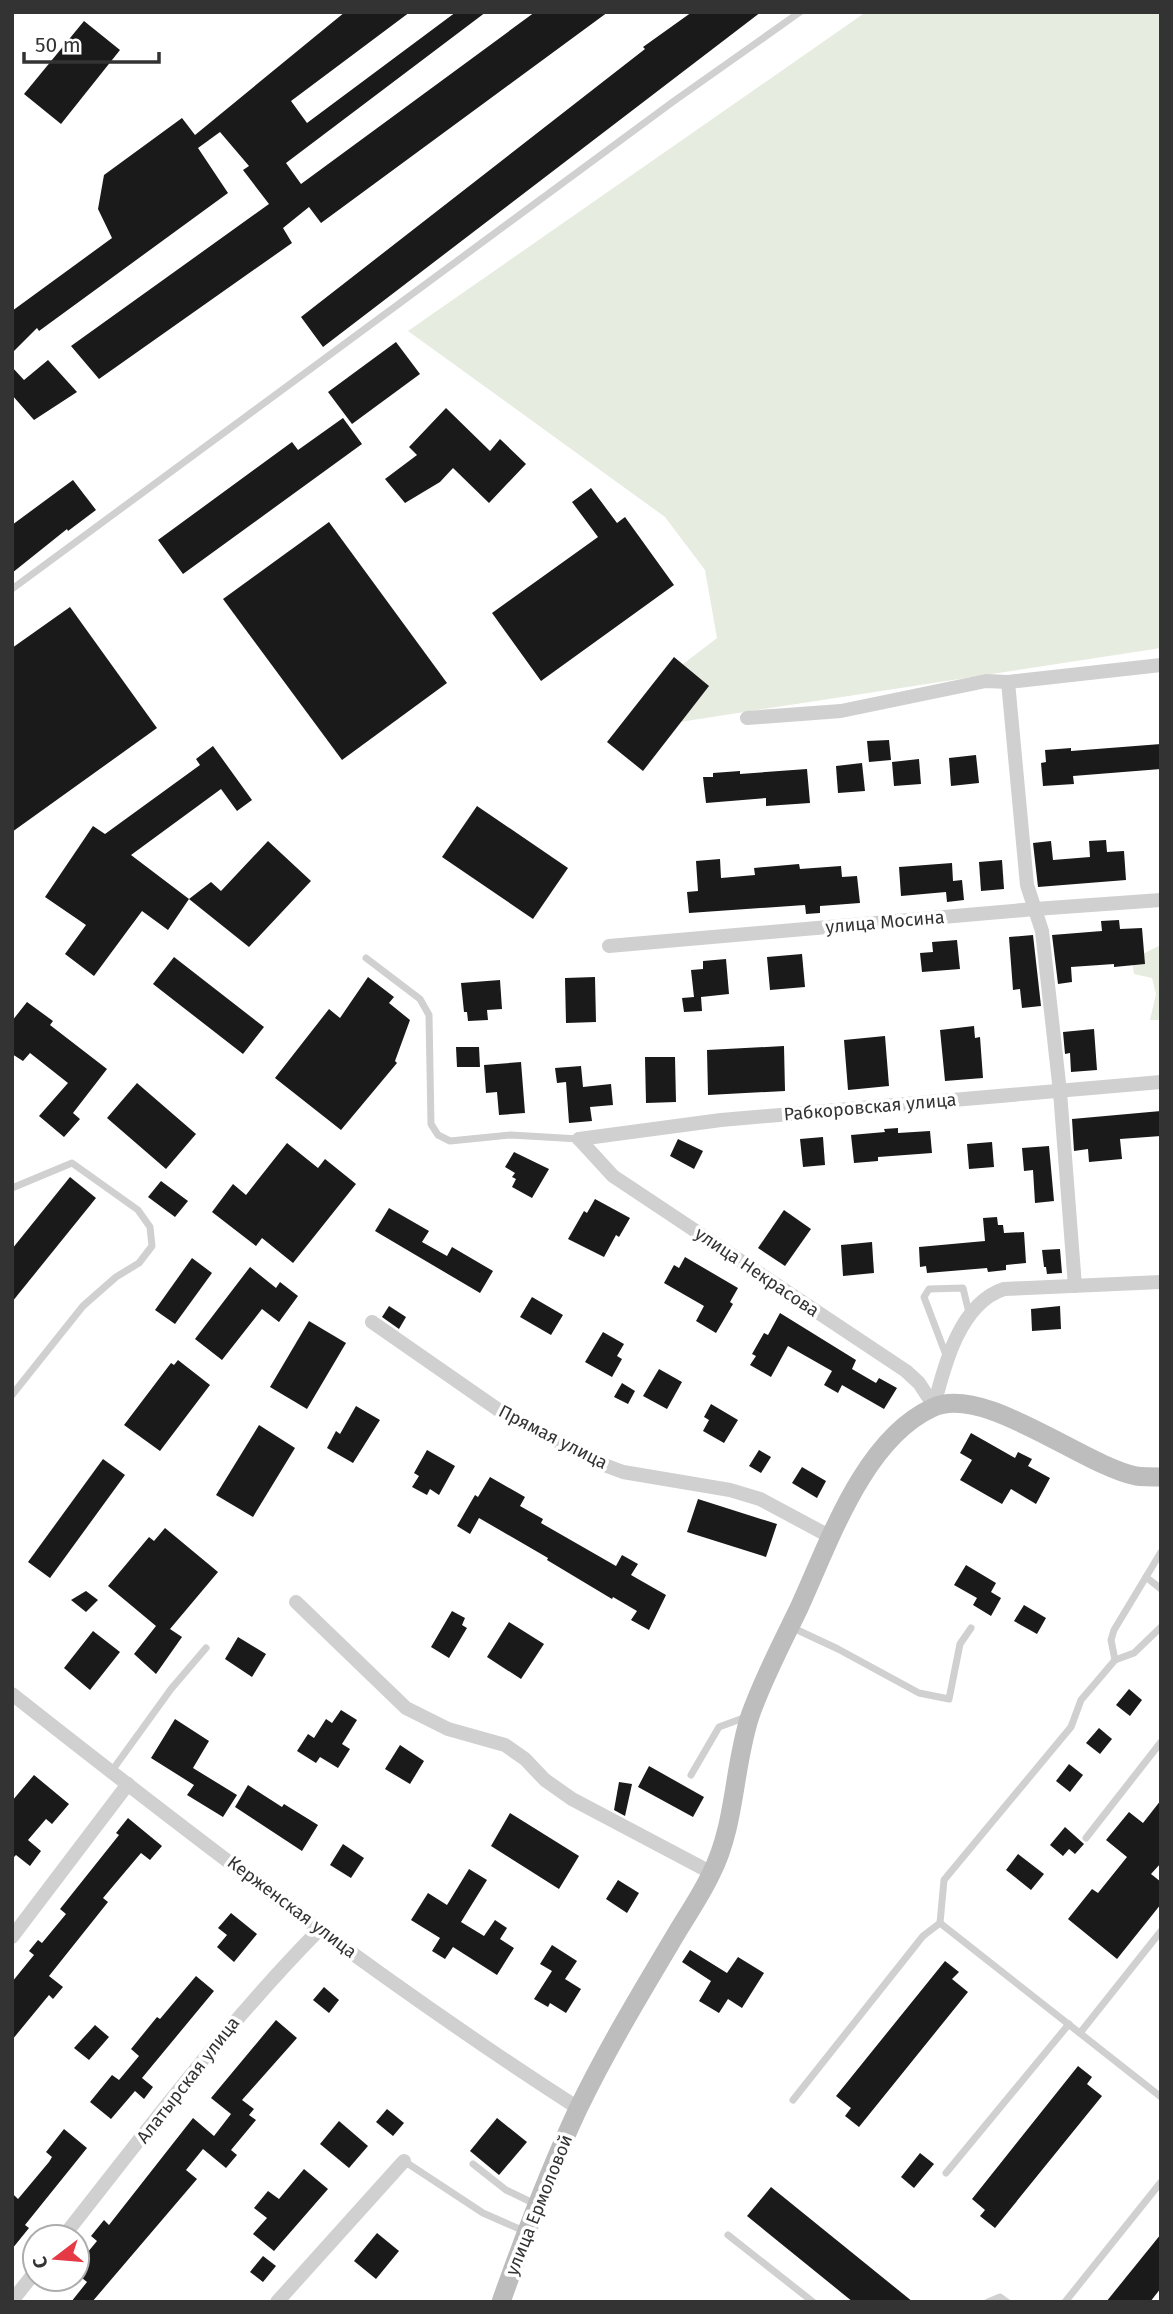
<svg xmlns="http://www.w3.org/2000/svg" width="1173" height="2314" font-family="'Fira Sans',sans-serif">
<style>
.green{fill:#e6ecdf}
.building{fill:#1a1a1a}
.lines{fill:none;stroke-linecap:round;stroke-linejoin:round}
.lane{stroke:#d0d0d0;stroke-width:7}
.street{stroke:#d0d0d0;stroke-width:14}
.secondary{stroke:#bdbdbd;stroke-width:19}
.labels{text-anchor:middle;stroke-width:7;stroke-linejoin:round;paint-order:stroke}
.street-label{font-size:18px;fill:#333;stroke:#fff}
</style>
<rect width="100%" height="100%" fill="#fff"/>
<g class="green">
<polygon points="866,12 1161,12 1161,648 673,723 661,681 717,638 705,570 665,517 408,331"/>
<polygon points="1161,945 1161,1020 1150,1020 1156,994 1152,978 1134,974 1132,959"/>
</g>
<g class="building">
<polygon points="345,12 410,12 291,101 307,123 456,12 486,12 286,163 301,184 535,12 608,12 321,223 309,207 283,228 292,243 99,379 71,346 269,204 243,170 249,166 220,132 198,148 228,193 39,331 37,328 12,353 12,311 112,238 98,209 104,175 182,118 195,135"/>
<polygon points="692,12 761,12 323,347 301,317 645,49 643,47"/>
<polygon points="84,21 120,50 61,124 24,94"/>
<polygon points="396,342 420,374 352,424 328,392"/>
<polygon points="48,360 77,392 34,420 12,395 12,367 24,380"/>
<polygon points="446,408 490,451 500,439 526,464 489,503 453,468 440,482 405,503 385,479 417,455 409,447"/>
<polygon points="343,418 362,444 183,574 158,540 292,442 298,450"/>
<polygon points="73,480 96,510 68,531 67,529 12,573 12,525"/>
<polygon points="591,488 617,523 625,517 674,585 541,681 492,613 598,537 572,502"/>
<polygon points="329,522 447,683 342,760 223,599"/>
<polygon points="70,607 157,728 12,832 12,648"/>
<polygon points="674,657 709,686 643,771 607,742"/>
<polygon points="889,740 891,760 869,762 867,741"/>
<polygon points="1161,744 1161,769 1073,776 1074,784 1043,786 1041,763 1046,762 1045,750 1071,748 1071,751"/>
<polygon points="213,746 252,800 237,811 221,789 131,855 189,899 168,930 142,911 94,976 65,954 86,925 45,897 93,826 105,834 200,765 196,759"/>
<polygon points="976,755 979,783 951,786 949,758"/>
<polygon points="919,759 921,784 894,786 892,762"/>
<polygon points="862,763 865,791 838,793 836,766"/>
<polygon points="807,769 810,803 766,806 766,798 706,803 703,777 713,777 713,773 740,771 740,774"/>
<polygon points="477,806 568,868 533,919 442,857"/>
<polygon points="1106,840 1107,852 1124,851 1126,880 1038,887 1033,843 1051,841 1053,860 1090,857 1089,841"/>
<polygon points="268,841 311,881 249,947 189,899 211,882 221,891"/>
<polygon points="720,859 721,878 755,875 754,868 799,864 800,869 841,866 842,877 857,876 860,903 820,906 820,913 806,914 805,905 689,913 687,892 698,891 696,861"/>
<polygon points="1002,860 1004,889 981,891 979,862"/>
<polygon points="952,863 953,881 962,880 964,900 947,902 946,892 901,896 899,867"/>
<polygon points="1119,920 1120,929 1142,928 1145,964 1114,967 1114,964 1071,967 1072,982 1058,984 1052,935 1102,931 1101,921"/>
<polygon points="1033,935 1041,1006 1022,1008 1020,989 1013,990 1009,937"/>
<polygon points="957,940 960,969 922,972 920,953 933,952 932,942"/>
<polygon points="802,954 805,987 770,990 767,957"/>
<polygon points="174,957 264,1027 243,1054 153,984"/>
<polygon points="726,959 729,994 701,997 702,1011 684,1012 682,998 694,997 691,970 703,969 703,961"/>
<polygon points="368,977 394,997 389,1003 410,1020 395,1061 397,1063 341,1130 275,1078 329,1009 340,1018"/>
<polygon points="595,977 596,1022 566,1023 565,978"/>
<polygon points="500,980 502,1009 487,1010 488,1020 468,1021 467,1012 464,1012 461,983"/>
<polygon points="27,1002 53,1021 50,1025 107,1069 73,1113 80,1119 64,1137 39,1116 68,1083 30,1053 23,1061 12,1054 12,1021"/>
<polygon points="974,1026 975,1038 980,1037 983,1078 945,1081 940,1030"/>
<polygon points="1094,1029 1097,1070 1071,1072 1070,1053 1065,1054 1063,1032"/>
<polygon points="885,1036 889,1086 848,1090 844,1040"/>
<polygon points="784,1046 785,1091 708,1095 707,1050"/>
<polygon points="456,1047 479,1047 480,1067 457,1067"/>
<polygon points="645,1057 675,1057 676,1102 646,1103"/>
<polygon points="521,1062 525,1113 499,1115 497,1092 486,1093 484,1065"/>
<polygon points="581,1066 583,1087 611,1084 613,1105 590,1107 592,1121 569,1123 566,1082 557,1083 555,1068"/>
<polygon points="137,1083 196,1134 166,1169 107,1118"/>
<polygon points="1161,1111 1161,1136 1120,1139 1122,1159 1089,1162 1088,1149 1074,1151 1072,1119"/>
<polygon points="898,1128 898,1133 930,1131 932,1153 878,1157 878,1161 854,1163 851,1135 885,1132 884,1129"/>
<polygon points="823,1137 825,1165 803,1167 800,1139"/>
<polygon points="678,1139 703,1151 694,1169 670,1156"/>
<polygon points="992,1142 994,1167 969,1169 967,1144"/>
<polygon points="287,1143 318,1168 325,1159 356,1184 293,1263 262,1238 256,1246 212,1212 233,1184 246,1195"/>
<polygon points="1049,1146 1054,1201 1035,1203 1033,1170 1024,1171 1022,1148"/>
<polygon points="514,1152 549,1169 532,1198 512,1187 516,1179 512,1177 515,1173 505,1167"/>
<polygon points="70,1177 96,1198 12,1302 12,1249"/>
<polygon points="161,1181 188,1201 175,1217 148,1197"/>
<polygon points="595,1199 630,1218 619,1237 616,1235 604,1257 568,1239 584,1211 587,1213"/>
<polygon points="389,1208 429,1231 422,1242 447,1256 452,1247 493,1271 480,1293 375,1231"/>
<polygon points="784,1210 811,1229 785,1266 758,1248"/>
<polygon points="997,1217 998,1225 1003,1225 1004,1233 1024,1232 1026,1263 1006,1265 1006,1270 988,1272 987,1268 927,1273 926,1266 920,1267 919,1247 985,1241 983,1218"/>
<polygon points="872,1242 874,1273 843,1276 841,1245"/>
<polygon points="1060,1249 1062,1273 1047,1274 1046,1267 1044,1267 1042,1250"/>
<polygon points="685,1257 738,1288 730,1302 733,1304 716,1333 696,1321 704,1306 664,1283 674,1265 679,1268"/>
<polygon points="192,1258 212,1273 175,1324 155,1310"/>
<polygon points="250,1267 276,1288 280,1282 298,1296 279,1322 262,1309 222,1360 195,1339"/>
<polygon points="532,1297 563,1315 551,1335 520,1317"/>
<polygon points="389,1306 406,1317 399,1329 382,1317"/>
<polygon points="1060,1306 1061,1329 1032,1331 1031,1309"/>
<polygon points="780,1313 856,1360 852,1369 876,1383 879,1378 897,1388 884,1409 842,1385 838,1393 824,1385 832,1371 788,1346 771,1377 750,1365 756,1356 752,1354 764,1333 768,1335"/>
<polygon points="309,1321 346,1343 307,1409 270,1387"/>
<polygon points="603,1332 624,1344 617,1356 622,1359 612,1377 585,1362"/>
<polygon points="178,1360 210,1385 160,1451 124,1425 171,1363 174,1365"/>
<polygon points="659,1369 682,1382 667,1409 643,1396"/>
<polygon points="622,1383 635,1391 628,1404 614,1397"/>
<polygon points="711,1404 738,1420 724,1443 703,1431 709,1420 704,1417"/>
<polygon points="356,1406 380,1420 353,1463 327,1448 336,1431 340,1434"/>
<polygon points="259,1425 295,1448 253,1517 216,1495"/>
<polygon points="971,1433 1015,1458 1018,1452 1032,1459 1028,1466 1050,1478 1036,1504 1011,1489 1002,1504 960,1480 972,1460 960,1453"/>
<polygon points="427,1450 455,1466 439,1495 430,1489 427,1495 412,1487 419,1476 414,1473"/>
<polygon points="759,1450 771,1457 761,1473 749,1466"/>
<polygon points="103,1459 125,1475 50,1578 28,1562"/>
<polygon points="802,1467 826,1481 817,1498 792,1483"/>
<polygon points="490,1477 525,1497 520,1506 543,1519 541,1523 616,1566 622,1555 638,1564 631,1575 666,1595 649,1630 631,1620 637,1611 613,1597 612,1599 547,1560 548,1558 479,1518 470,1534 457,1526 475,1495 478,1497"/>
<polygon points="698,1499 777,1524 766,1557 687,1532"/>
<polygon points="165,1528 218,1572 170,1629 182,1637 156,1674 134,1654 156,1626 108,1586 149,1537 154,1541"/>
<polygon points="966,1565 996,1583 991,1592 1001,1598 991,1616 973,1605 977,1598 954,1585"/>
<polygon points="86,1591 98,1600 86,1612 71,1600"/>
<polygon points="1024,1605 1046,1618 1037,1634 1014,1621"/>
<polygon points="452,1611 465,1618 462,1625 467,1628 449,1658 431,1647"/>
<polygon points="509,1622 544,1644 521,1679 487,1657"/>
<polygon points="93,1631 120,1652 90,1690 64,1668"/>
<polygon points="238,1637 266,1654 252,1677 225,1659"/>
<polygon points="1129,1689 1142,1700 1130,1716 1116,1705"/>
<polygon points="341,1710 357,1720 342,1744 350,1749 338,1768 320,1757 316,1763 297,1751 308,1734 314,1738 326,1719 332,1723"/>
<polygon points="175,1719 209,1741 193,1768 237,1795 223,1817 187,1795 194,1785 151,1758"/>
<polygon points="1099,1728 1112,1739 1100,1754 1086,1743"/>
<polygon points="400,1745 424,1761 410,1784 385,1769"/>
<polygon points="1069,1764 1083,1775 1070,1792 1056,1781"/>
<polygon points="649,1766 704,1797 693,1817 638,1787"/>
<polygon points="34,1775 69,1804 52,1824 46,1819 28,1840 41,1851 30,1866 16,1855 12,1859 12,1801"/>
<polygon points="619,1782 632,1784 625,1816 614,1810"/>
<polygon points="248,1785 282,1807 284,1804 318,1825 302,1851 235,1807"/>
<polygon points="1161,1800 1161,1863 1151,1874 1161,1882 1161,1904 1117,1959 1068,1919 1092,1889 1098,1893 1127,1857 1106,1840 1129,1812 1143,1823"/>
<polygon points="510,1813 579,1856 559,1889 491,1846"/>
<polygon points="128,1818 162,1846 150,1860 141,1853 103,1898 108,1902 49,1976 63,1987 53,1999 49,1995 12,2040 12,1982 34,1955 29,1951 38,1940 42,1943 66,1914 60,1909 119,1835 116,1833"/>
<polygon points="1065,1827 1084,1844 1075,1854 1069,1849 1063,1856 1050,1845"/>
<polygon points="343,1844 364,1858 351,1878 330,1865"/>
<polygon points="1018,1854 1044,1874 1031,1890 1006,1870"/>
<polygon points="469,1869 487,1880 461,1922 484,1936 495,1920 507,1928 500,1939 514,1948 497,1975 453,1947 445,1959 432,1951 440,1938 411,1920 428,1893 447,1905"/>
<polygon points="618,1880 639,1893 627,1913 606,1899"/>
<polygon points="231,1913 257,1934 234,1962 217,1947 227,1935 218,1928"/>
<polygon points="552,1945 577,1961 565,1979 581,1989 566,2013 550,2003 548,2007 534,1999 552,1971 540,1964"/>
<polygon points="690,1950 727,1973 738,1957 764,1973 742,2008 728,1999 719,2013 699,2001 711,1981 682,1962"/>
<polygon points="945,1961 959,1972 952,1979 968,1992 859,2127 845,2116 851,2108 836,2096"/>
<polygon points="196,1976 214,1991 142,2078 153,2087 144,2099 135,2091 111,2119 90,2102 112,2075 119,2080 139,2056 131,2049 157,2017 160,2019"/>
<polygon points="324,1987 339,2000 329,2013 313,2000"/>
<polygon points="276,2020 297,2038 242,2100 254,2109 249,2115 256,2120 231,2150 237,2155 226,2168 203,2149 186,2170 197,2179 92,2302 71,2302 87,2282 77,2274 77,2265 97,2241 91,2236 104,2220 109,2225 193,2118 214,2136 231,2114 211,2098"/>
<polygon points="95,2025 109,2037 89,2060 74,2048"/>
<polygon points="1078,2066 1092,2077 1087,2084 1102,2096 995,2228 980,2216 985,2210 972,2199"/>
<polygon points="387,2109 404,2123 393,2136 376,2122"/>
<polygon points="497,2118 527,2142 499,2175 470,2151"/>
<polygon points="339,2121 368,2146 349,2168 320,2144"/>
<polygon points="64,2129 87,2148 25,2225 29,2228 12,2249 12,2193 18,2199 49,2162 52,2157 46,2152"/>
<polygon points="920,2153 934,2164 914,2188 901,2177"/>
<polygon points="304,2169 328,2189 274,2251 253,2234 267,2218 254,2208 268,2191 279,2199"/>
<polygon points="771,2187 913,2302 853,2302 747,2216"/>
<polygon points="377,2233 399,2251 376,2279 354,2261"/>
<polygon points="1161,2234 1161,2288 1150,2302 1106,2302"/>
<polygon points="263,2256 276,2266 263,2282 250,2272"/>
</g>
<g class="lines">
<g class="lane">
<polyline points="12,589 674,101 800,12"/>
<polyline points="366,958 420,999 429,1015 431,1124 438,1135 450,1141 511,1135 579,1139"/>
<polyline points="12,1188 72,1163 138,1210 150,1227 152,1246 139,1263 116,1277 83,1306 12,1395"/>
<polyline points="946,1355 924,1297 929,1289 963,1288 969,1313"/>
<polyline points="1161,1552 1146,1577 1161,1589"/>
<polyline points="791,1627 838,1649 919,1693 949,1699 960,1644 971,1628"/>
<polyline points="1115,1660 1111,1640 1114,1630 1146,1577"/>
<polyline points="111,1772 171,1689 206,1648"/>
<polyline points="691,1775 719,1727 746,1717"/>
<polyline points="1086,1838 1161,1742"/>
<polyline points="940,1923 944,1880 1071,1727 1081,1700 1115,1660 1134,1653 1161,1627"/>
<polyline points="1080,2033 1161,1931"/>
<polyline points="793,2100 923,1936 940,1923 1161,2097"/>
<polyline points="404,2161 483,2213 524,2231"/>
<polyline points="473,2164 506,2190 535,2204"/>
<polyline points="946,2173 1069,2024"/>
<polyline points="728,2235 813,2302"/>
<polyline points="988,2302 1000,2297 1007,2302"/>
<polyline points="1065,2302 1161,2182"/>
</g>
<g class="street">
<polyline points="1008,682 1027,885 1042,931 1060,1092 1075,1286"/>
<polyline points="747,718 841,711 986,681 1008,682 1161,665"/>
<polyline points="609,946 1035,909 1161,900"/>
<polyline points="579,1139 721,1120 1161,1082"/>
<polyline points="579,1139 613,1176 906,1371 919,1383 934,1406"/>
<polyline points="372,1322 500,1411 599,1463 623,1472 730,1490 760,1499 831,1537"/>
<path d="M 934,1406 C 944,1366 960,1303 1004,1289 L 1161,1282"/>
<polyline points="296,1602 406,1708 448,1729 505,1745 525,1759 545,1780 572,1799 712,1873"/>
<path d="M 12,1694 C 196,1839 382,1982 578,2108"/>
<polyline points="12,1937 128,1784"/>
<path d="M 63,2237 C 146,2132 226,2024 320,1929"/>
<polyline points="12,2301 35,2272"/>
<polyline points="277,2302 404,2161"/>
</g>
<path class="secondary" d="M 501,2302 C 524,2237 549,2171 578,2109 C 607,2049 642,1991 676,1934 C 688,1914 701,1895 711,1874 C 736,1825 733,1768 750,1716 C 763,1679 782,1643 799,1608 C 829,1543 863,1440 932,1408 C 983,1383 1082,1465 1136,1476 C 1144,1477 1153,1477 1161,1477"/>
</g>
<g class="labels">
<g class="street-label">
<text transform="translate(885 922) rotate(-5)" y="6">улица Мосина</text>
<text transform="translate(870 1107) rotate(-5)" y="6">Рабкоровская улица</text>
<text transform="translate(757 1272) rotate(34)" y="6">улица Некрасова</text>
<text transform="translate(553 1437) rotate(27)" y="6">Прямая улица</text>
<text transform="translate(292 1907) rotate(37)" y="6">Керженская улица</text>
<text transform="translate(188 2080) rotate(-52)" y="6">Алатырская улица</text>
<text transform="translate(539 2205) rotate(-68)" y="6">улица Ермоловой</text>
</g>
</g>
<rect width="1173" height="2314" fill="none" stroke="#333333" stroke-width="28"/>
<g transform="translate(56 2258) rotate(254)"><circle r="33" fill="#ffffff" stroke="#adadad" stroke-width="2"/>
<path d="M0-5L12 26L0 18L-12 26Z" fill="#e63946"/>
<text y="-10" font-size="19" font-weight="bold" text-anchor="middle" fill="#333333">С</text>
</g>
<path d="M24 52v10h135v-10" fill="none" stroke="#333333" stroke-width="3.5"/>
<text x="35" y="52" font-size="21" fill="#333333" stroke="#ffffff" stroke-width="5" paint-order="stroke">50 m</text>
</svg>
